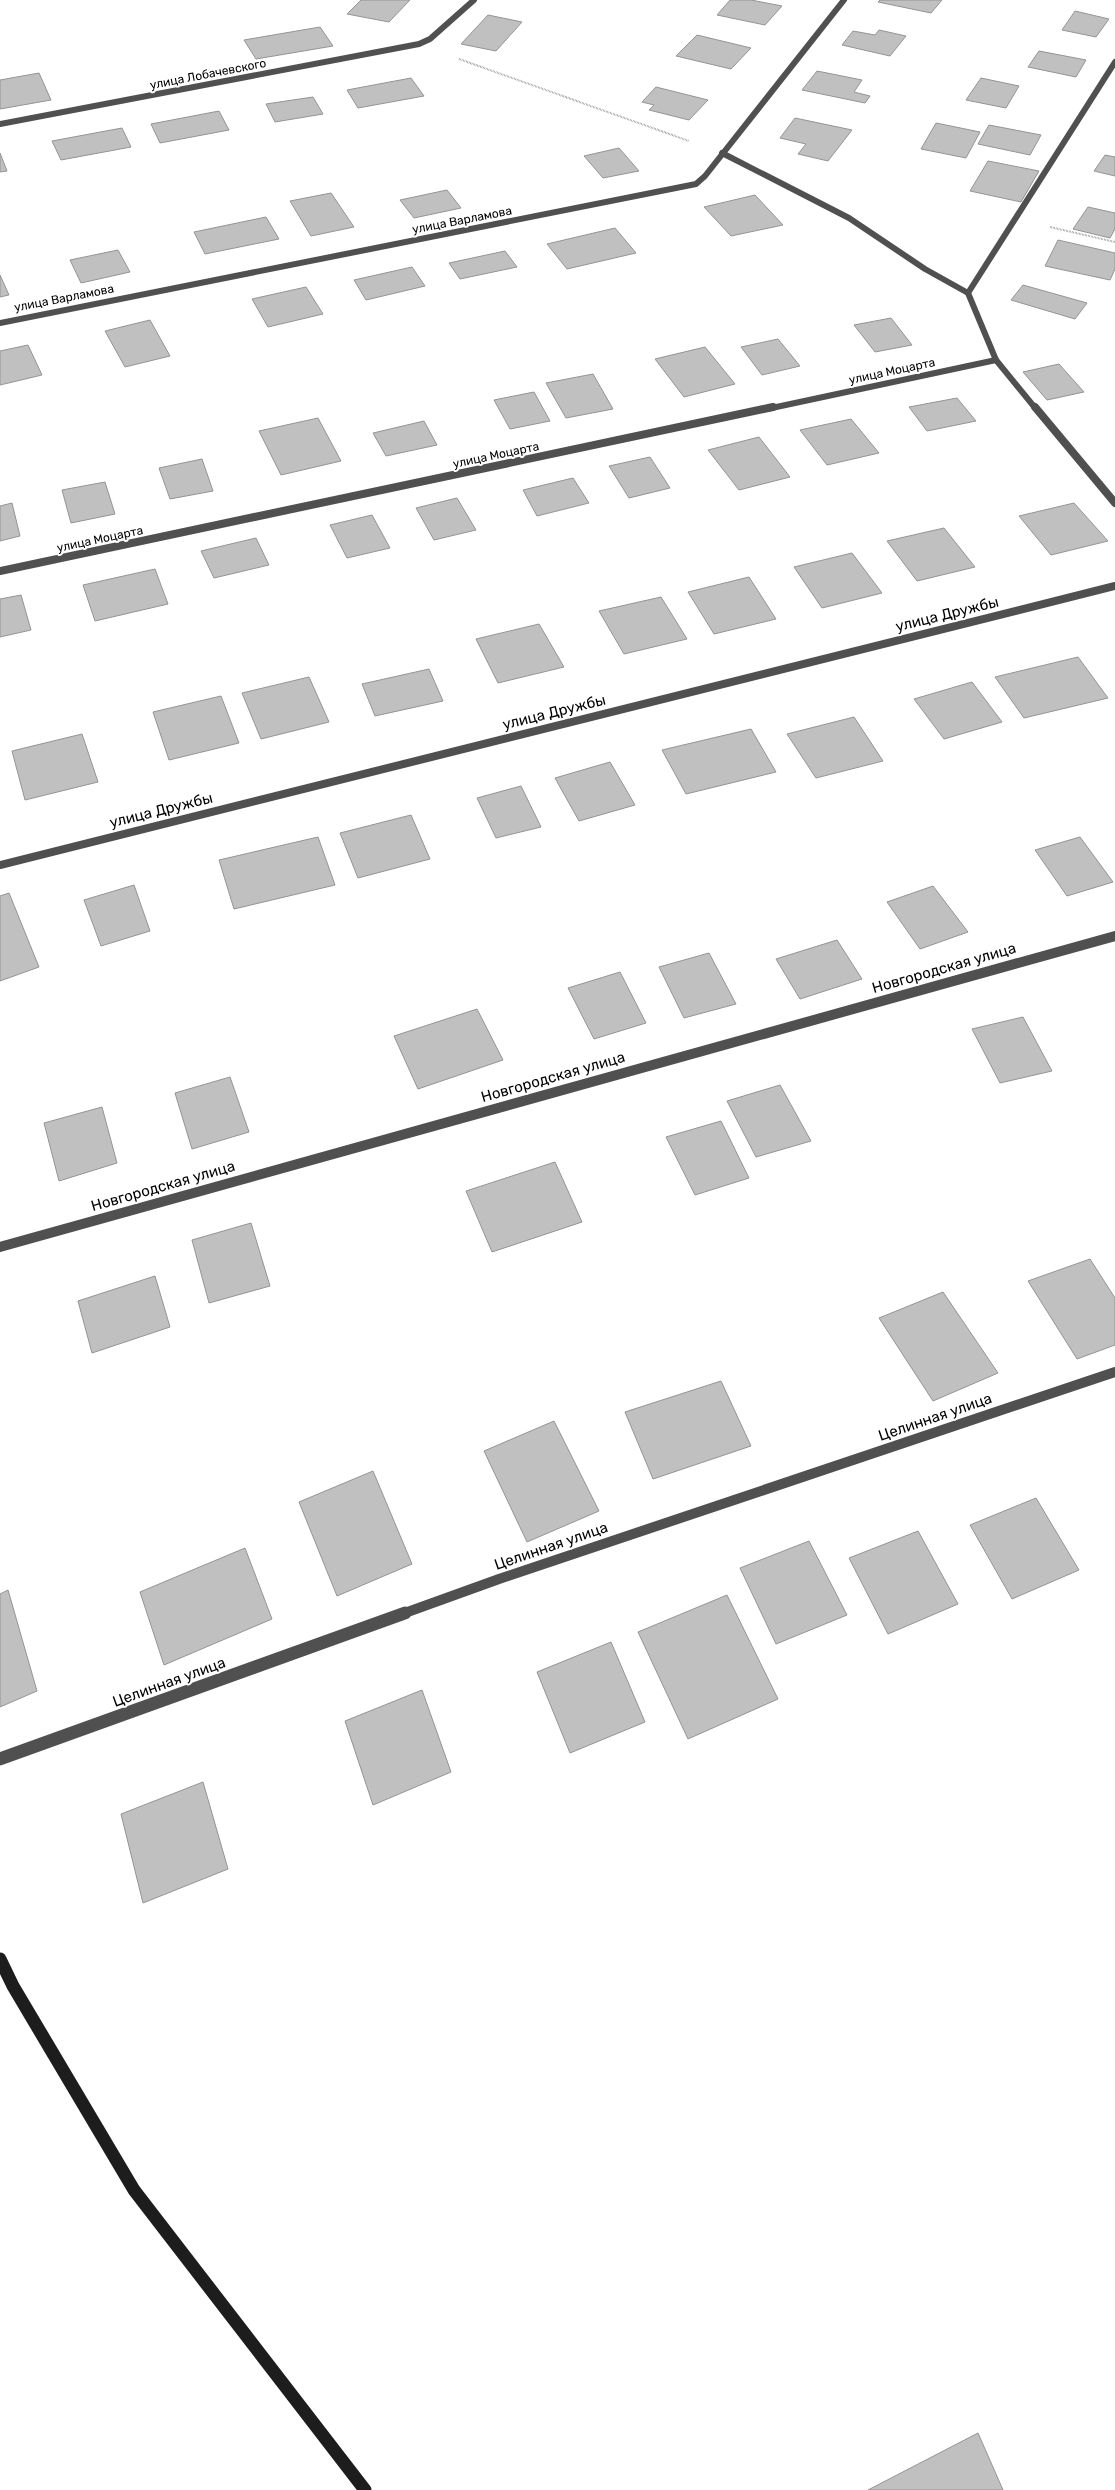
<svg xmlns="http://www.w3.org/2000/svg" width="1115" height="2490" font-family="Rubik,sans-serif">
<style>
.building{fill:#c0c0c0;stroke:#949494}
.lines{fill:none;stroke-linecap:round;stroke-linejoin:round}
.path{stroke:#727272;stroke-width:2;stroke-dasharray:0.5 1;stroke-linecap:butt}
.street-far3{stroke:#505050;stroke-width:6}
.street-far2{stroke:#505050;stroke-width:8}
.street-far1{stroke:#505050;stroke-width:10}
.street{stroke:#505050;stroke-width:13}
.secondary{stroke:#1d1d1d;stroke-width:13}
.labels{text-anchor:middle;stroke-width:4;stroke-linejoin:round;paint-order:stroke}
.far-street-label{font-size:12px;fill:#000;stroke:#fff}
.street-label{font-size:15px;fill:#000;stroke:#fff}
</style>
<rect width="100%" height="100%" fill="#fff"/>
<g class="building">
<polygon points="361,0 410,0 389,22 347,14"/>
<polygon points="730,0 751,0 782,6 765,25 717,15"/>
<polygon points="880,0 942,0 931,13 878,2"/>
<polygon points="1075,11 1109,19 1096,37 1062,30"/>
<polygon points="488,15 522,22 496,51 461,44"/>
<polygon points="320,27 333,46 256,59 244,40"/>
<polygon points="879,30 906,36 890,56 842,45 853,31 875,35"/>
<polygon points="697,35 751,48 731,69 676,56"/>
<polygon points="1039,51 1086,60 1076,77 1028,67"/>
<polygon points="817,71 862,80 854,92 870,96 865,103 802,90"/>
<polygon points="39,73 51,100 0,109 0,80"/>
<polygon points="411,78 424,96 358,108 347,90"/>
<polygon points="981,78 1019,86 1006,108 966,100"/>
<polygon points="656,87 708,100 689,120 649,110 654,105 642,102"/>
<polygon points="313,97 323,114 275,122 266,104"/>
<polygon points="219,111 229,130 160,143 151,124"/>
<polygon points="795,118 852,130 828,161 798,154 806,144 780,138"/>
<polygon points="936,123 980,132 966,158 921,149"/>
<polygon points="989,125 1041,135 1030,155 978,144"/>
<polygon points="122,128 131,147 61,160 52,141"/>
<polygon points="619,148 639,171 603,178 584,156"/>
<polygon points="0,153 7,171 0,172"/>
<polygon points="1105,155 1115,157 1115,176 1094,171"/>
<polygon points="988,161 1039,171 1021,202 970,191"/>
<polygon points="447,190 461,208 414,218 400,200"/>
<polygon points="331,193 354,227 311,236 290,201"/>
<polygon points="755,195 783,225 731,236 704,207"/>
<polygon points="1088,207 1115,213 1115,229 1110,238 1073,229"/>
<polygon points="266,217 279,239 205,254 194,232"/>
<polygon points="615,228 636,253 567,269 547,244"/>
<polygon points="1058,240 1115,253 1115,269 1110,280 1045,266"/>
<polygon points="118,250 130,272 81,283 70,260"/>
<polygon points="505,251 517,267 460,279 449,263"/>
<polygon points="412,267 425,286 366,300 354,280"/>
<polygon points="0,275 9,295 0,297"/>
<polygon points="1023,285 1087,303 1075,319 1011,300"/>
<polygon points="306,287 323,314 268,327 252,299"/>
<polygon points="891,318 912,345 875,352 854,325"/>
<polygon points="150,320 170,356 125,367 105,331"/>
<polygon points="778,339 800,366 762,375 741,347"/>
<polygon points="28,345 42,375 0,385 0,351"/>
<polygon points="705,347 735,384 684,397 655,359"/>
<polygon points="1059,364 1084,392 1047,400 1023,372"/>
<polygon points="593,374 613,409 566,418 546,383"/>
<polygon points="534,392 550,421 510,429 494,400"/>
<polygon points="957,398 976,421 927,431 909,407"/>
<polygon points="318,418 341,461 281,475 259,431"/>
<polygon points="851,419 879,453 827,465 800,430"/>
<polygon points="424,421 437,445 386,456 373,433"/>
<polygon points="759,437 790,477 739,490 708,450"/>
<polygon points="650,457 670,488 629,498 609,466"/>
<polygon points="202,459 213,491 170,499 159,468"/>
<polygon points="573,478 589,503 537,516 523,490"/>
<polygon points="105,482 115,514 71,523 62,490"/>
<polygon points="457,498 476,530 434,540 416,508"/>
<polygon points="12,503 20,536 0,541 0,506"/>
<polygon points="1074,503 1108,541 1051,555 1019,516"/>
<polygon points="372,515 390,548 347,558 330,525"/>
<polygon points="944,528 975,567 917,581 887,541"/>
<polygon points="256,538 269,565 214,578 201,551"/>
<polygon points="852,553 882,593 822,608 794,567"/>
<polygon points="155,569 168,604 95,621 83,585"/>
<polygon points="749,577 776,619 714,634 688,592"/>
<polygon points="21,595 31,630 0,637 0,599"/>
<polygon points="661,597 687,639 624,654 599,611"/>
<polygon points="539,624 564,667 498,683 476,639"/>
<polygon points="1078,657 1108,698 1024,718 995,677"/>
<polygon points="429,669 443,701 375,716 362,684"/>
<polygon points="309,677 329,722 261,739 242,693"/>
<polygon points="972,682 1002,722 944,739 914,699"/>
<polygon points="221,696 239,743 169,760 153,712"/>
<polygon points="854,717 883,761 816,778 787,734"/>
<polygon points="751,729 776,772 686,794 662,750"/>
<polygon points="82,734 98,782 25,800 12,751"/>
<polygon points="610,762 635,805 579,821 555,778"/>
<polygon points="521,786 541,827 496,838 477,798"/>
<polygon points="411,815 430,859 358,878 340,833"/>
<polygon points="318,837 335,885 234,909 219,860"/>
<polygon points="1080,837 1113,882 1067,896 1035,850"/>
<polygon points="134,885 150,931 101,946 84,900"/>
<polygon points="933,886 968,932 920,949 887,902"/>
<polygon points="9,893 39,967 0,981 0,896"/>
<polygon points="837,940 862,979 800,999 776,959"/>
<polygon points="709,953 736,1004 684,1018 659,967"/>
<polygon points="620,972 646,1023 594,1039 568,988"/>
<polygon points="477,1009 503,1060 418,1089 394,1036"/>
<polygon points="1023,1017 1052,1071 1000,1083 972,1029"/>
<polygon points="230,1077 249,1132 192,1149 175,1093"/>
<polygon points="780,1085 811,1141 756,1157 727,1101"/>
<polygon points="102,1107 117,1163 59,1181 44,1123"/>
<polygon points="721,1121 749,1178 695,1195 666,1137"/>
<polygon points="555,1162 582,1222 492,1252 466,1191"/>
<polygon points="251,1223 270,1286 209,1303 192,1240"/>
<polygon points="1090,1259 1115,1298 1115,1345 1077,1359 1028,1281"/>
<polygon points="155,1276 170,1327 92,1353 78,1301"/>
<polygon points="943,1292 998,1373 933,1401 879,1318"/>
<polygon points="721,1381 751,1446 653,1479 625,1412"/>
<polygon points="554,1421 599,1511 527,1542 484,1451"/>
<polygon points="373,1471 412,1564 337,1596 299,1502"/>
<polygon points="1036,1498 1079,1570 1012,1599 970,1525"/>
<polygon points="918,1531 958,1604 888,1634 849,1558"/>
<polygon points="809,1541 847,1615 776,1644 740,1568"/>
<polygon points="245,1548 272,1619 164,1665 140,1592"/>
<polygon points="8,1590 37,1691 0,1707 0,1594"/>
<polygon points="727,1595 778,1699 688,1739 638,1632"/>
<polygon points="611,1642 645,1722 570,1753 537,1672"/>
<polygon points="422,1690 451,1772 373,1805 345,1721"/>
<polygon points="203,1782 228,1869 143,1903 121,1814"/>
<polygon points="978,2433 1003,2490 868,2490"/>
</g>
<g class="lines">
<g class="path">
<polyline points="459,59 689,141"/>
<polyline points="1050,227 1115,242"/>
</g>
<g class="street-far3">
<polyline points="0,124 419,44 430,39 474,0"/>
<polyline points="722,153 849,218 925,269 968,293 996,360 1036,409"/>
<polyline points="968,293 1115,62"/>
<polyline points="0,323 696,184 705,176 844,0"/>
<polyline points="767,409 996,360"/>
</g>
<g class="street-far2">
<polyline points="1035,407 1115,503"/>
<polyline points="0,571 773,407"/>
<polyline points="0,865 1115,586"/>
</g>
<g class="street-far1">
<polyline points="0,1247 1115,936"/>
<polyline points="402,1614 499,1579 1115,1372"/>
</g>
<polyline class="street" points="0,1759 405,1613"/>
<polyline class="secondary" points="0,1959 13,1986 134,2190 365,2490"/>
</g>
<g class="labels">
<g class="far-street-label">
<text transform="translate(208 74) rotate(-11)" y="4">улица Лобачевского</text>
<text transform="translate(462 220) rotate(-11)" y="4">улица Варламова</text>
<text transform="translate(64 298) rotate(-11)" y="4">улица Варламова</text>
<text transform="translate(892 371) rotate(-12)" y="4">улица Моцарта</text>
<text transform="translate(496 455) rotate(-12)" y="4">улица Моцарта</text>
<text transform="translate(100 539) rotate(-12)" y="4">улица Моцарта</text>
</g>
<g class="street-label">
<text transform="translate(947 614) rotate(-14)" y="5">улица Дружбы</text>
<text transform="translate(554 712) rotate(-14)" y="5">улица Дружбы</text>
<text transform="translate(161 810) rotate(-14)" y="5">улица Дружбы</text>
<text transform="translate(944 968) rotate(-16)" y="5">Новгородская улица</text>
<text transform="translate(553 1077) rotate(-16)" y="5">Новгородская улица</text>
<text transform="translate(163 1186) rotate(-16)" y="5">Новгородская улица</text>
<text transform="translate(935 1417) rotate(-19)" y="5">Целинная улица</text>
<text transform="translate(551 1546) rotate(-19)" y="5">Целинная улица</text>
<text transform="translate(169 1682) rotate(-20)" y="5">Целинная улица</text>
</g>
</g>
</svg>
